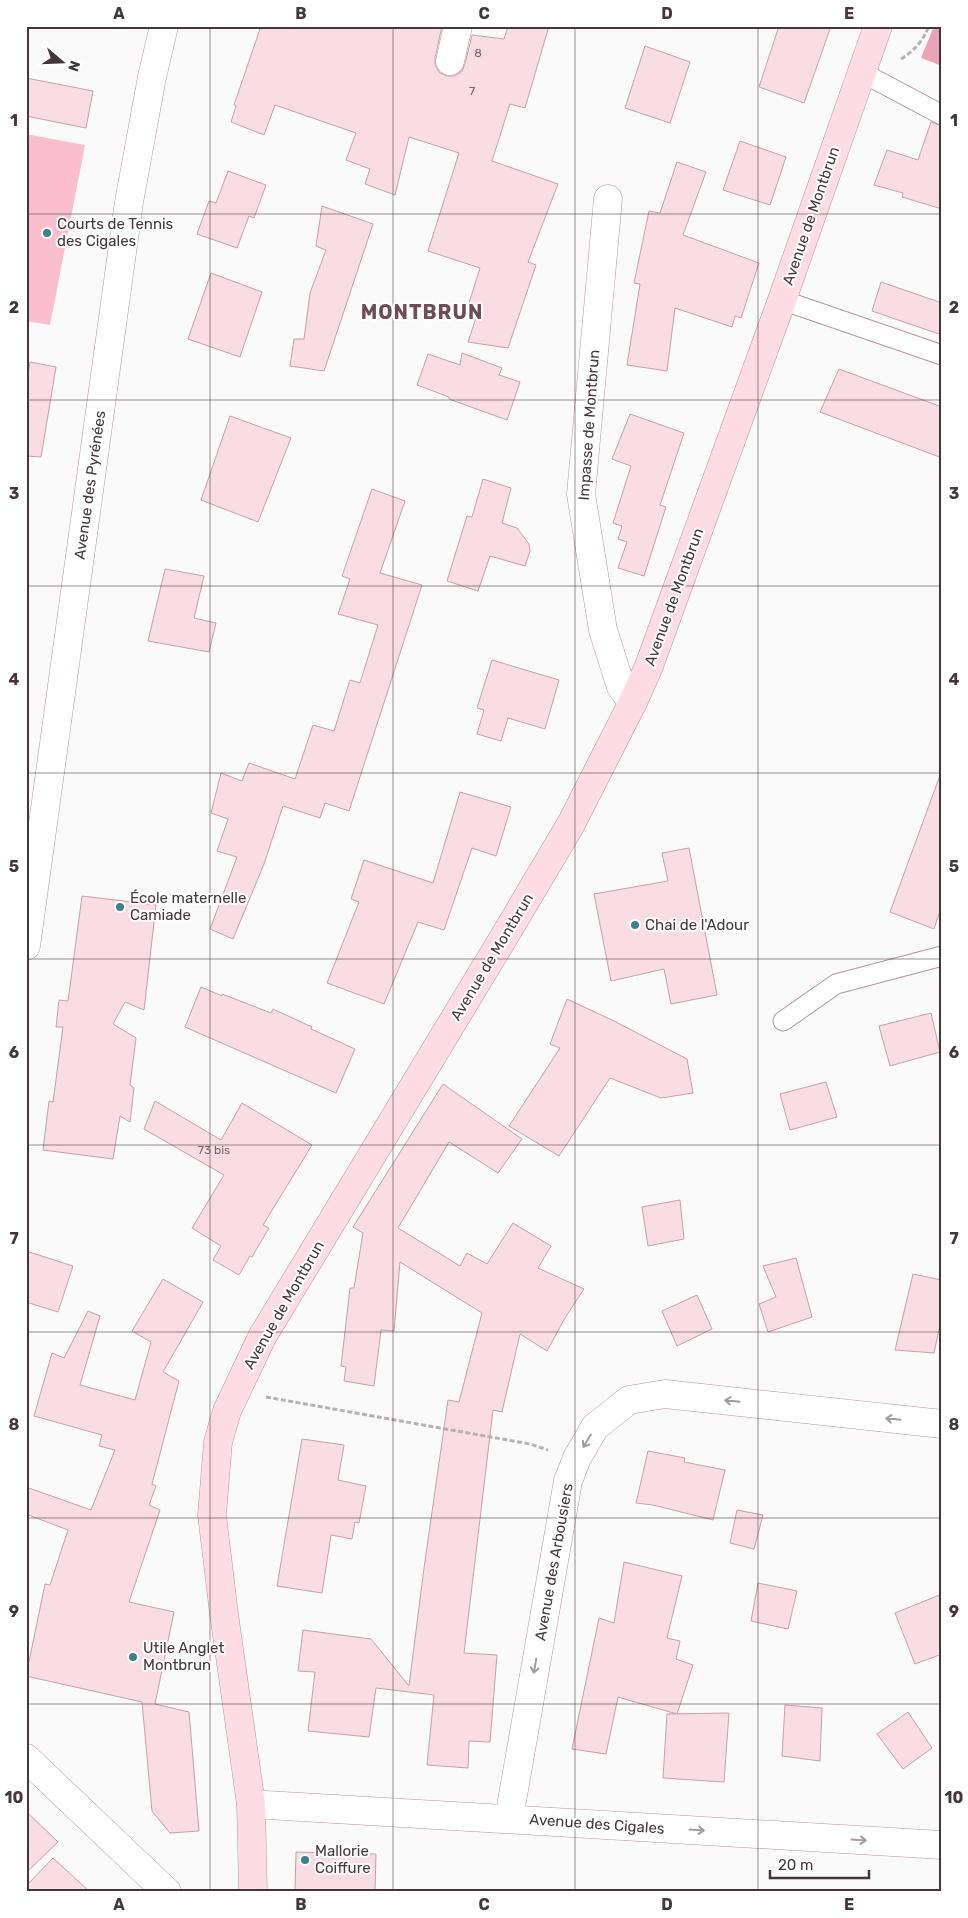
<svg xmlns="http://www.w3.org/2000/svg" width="968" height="1918" font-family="Rubik,sans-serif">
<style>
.green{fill:#fbbece}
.forest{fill:#e9a5b7}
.building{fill:#fadde4;stroke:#c69fa9}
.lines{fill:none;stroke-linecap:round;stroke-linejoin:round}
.lane-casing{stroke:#b8929b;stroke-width:21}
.street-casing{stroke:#b8929b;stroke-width:29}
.secondary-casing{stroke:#b8929b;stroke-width:29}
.path{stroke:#b8b1b3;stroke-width:3;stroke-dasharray:5 2.5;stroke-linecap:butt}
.lane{stroke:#fff;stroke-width:19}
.street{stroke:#fff;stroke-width:28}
.secondary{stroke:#fedce6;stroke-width:28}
.oneway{stroke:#a29a9c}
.grid{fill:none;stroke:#46353a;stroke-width:1;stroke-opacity:0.55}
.poi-dot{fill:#3c818e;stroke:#fff;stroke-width:2}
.labels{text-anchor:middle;stroke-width:4;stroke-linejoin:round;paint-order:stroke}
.number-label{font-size:12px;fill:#735f64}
.street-label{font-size:15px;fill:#46353a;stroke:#fff}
.poi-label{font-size:15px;fill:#46353a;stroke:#fff;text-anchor:start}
.district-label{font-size:20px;font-weight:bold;letter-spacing:1px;fill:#6e4d56;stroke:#fff}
.neatline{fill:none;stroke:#46353a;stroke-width:2}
.grid-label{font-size:16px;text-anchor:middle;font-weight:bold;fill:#46353a}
</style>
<rect width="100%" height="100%" fill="#fafafa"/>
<polygon class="green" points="26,134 85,145 50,325 26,321"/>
<polygon class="forest" points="934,26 942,26 942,66 921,58"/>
<g class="building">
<polygon points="261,26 442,26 435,58 435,65 440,73 447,76 455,76 462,71 465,64 472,35 504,39 508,26 549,26 525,108 510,104 492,161 558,184 528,262 536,265 508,348 468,342 480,306 469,303 480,268 428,251 459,153 409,137 395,195 365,184 370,169 346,160 356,133 275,105 264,135 231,122 236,106 234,105"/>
<polygon points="779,26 831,26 804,103 759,87"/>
<polygon points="645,46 690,62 670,123 625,108"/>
<polygon points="26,78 93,91 86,128 26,116"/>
<polygon points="931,122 942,126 942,209 902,197 903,193 874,185 887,150 918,160"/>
<polygon points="740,141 786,157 770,205 723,190"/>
<polygon points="677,162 706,172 683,235 759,263 741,318 735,316 732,327 675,308 667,371 627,365 640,284 634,283 649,211 660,213"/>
<polygon points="228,171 266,185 254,218 249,216 237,248 197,234 209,201 216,203"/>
<polygon points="322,206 373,224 324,371 290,366 294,339 304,339 310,293 326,250 316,246"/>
<polygon points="211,273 262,292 240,357 188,339"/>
<polygon points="881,282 942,303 942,335 872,311"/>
<polygon points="462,353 502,368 499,375 520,382 507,420 449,399 449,397 417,385 428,354 460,365"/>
<polygon points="30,362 56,367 41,457 26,456 26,384"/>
<polygon points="839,369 942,407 942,458 820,412"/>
<polygon points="630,414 684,433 660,505 666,507 644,576 618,568 627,542 618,539 622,526 613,523 631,466 612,459"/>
<polygon points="230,416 291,438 258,522 201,500"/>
<polygon points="483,479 511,488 502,523 517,528 529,544 530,551 525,566 490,556 478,591 447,581 467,516 472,517"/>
<polygon points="372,489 405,501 380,573 422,585 349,811 325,803 320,818 283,806 264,864 233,939 210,929 237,857 217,851 228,819 211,813 221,773 242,781 249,763 295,779 313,725 334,731 350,680 360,683 378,625 338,614 350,579 342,576"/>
<polygon points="165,569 204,576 194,618 216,623 209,652 148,641"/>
<polygon points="492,660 559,680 545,729 508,718 501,741 477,734 484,710 477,708"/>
<polygon points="939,778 942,779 942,905 934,929 890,912"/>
<polygon points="460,792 511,807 496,856 472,848 444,930 418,922 384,1004 327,983 359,902 351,899 364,860 433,883"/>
<polygon points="689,848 717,995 671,1004 664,969 611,981 594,894 668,881 662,853"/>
<polygon points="82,896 156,905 144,1010 125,1002 113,1024 136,1038 130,1085 134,1088 130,1122 120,1116 113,1159 43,1150 49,1101 53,1102 63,1027 56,1027 59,1000 68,1001"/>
<polygon points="201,987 222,996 222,994 271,1013 273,1009 312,1027 311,1029 355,1049 336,1093 185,1027"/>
<polygon points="567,999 614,1021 687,1059 693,1093 661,1098 610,1078 559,1156 509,1126 560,1048 550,1044"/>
<polygon points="931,1013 940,1052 890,1066 879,1026"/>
<polygon points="826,1082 837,1117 790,1130 780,1094"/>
<polygon points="443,1084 522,1139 498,1173 449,1142 398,1228 460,1266 467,1253 487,1264 513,1223 551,1246 538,1268 584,1289 565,1318 547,1351 520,1334 502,1412 493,1410 464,1653 497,1655 490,1742 469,1741 468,1768 427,1765 434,1695 376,1688 369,1737 308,1731 315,1672 298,1671 303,1630 371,1639 409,1686 424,1568 448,1400 459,1402 482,1313 400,1262 394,1331 381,1330 374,1386 344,1381 346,1367 341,1366 350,1288 354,1288 363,1233 353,1227"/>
<polygon points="155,1101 221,1140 242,1103 312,1145 263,1225 269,1228 252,1257 250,1256 239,1275 213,1260 221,1246 192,1228 224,1175 144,1129"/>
<polygon points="680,1200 684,1239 648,1246 642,1207"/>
<polygon points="26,1251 73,1266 58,1312 26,1302"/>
<polygon points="796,1258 812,1317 768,1332 759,1304 776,1297 763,1266"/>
<polygon points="913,1274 942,1280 942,1316 934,1353 895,1350"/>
<polygon points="163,1279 203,1302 163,1372 179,1381 152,1484 156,1486 149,1505 160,1510 129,1602 174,1612 155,1704 189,1712 199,1831 170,1833 152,1811 142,1702 26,1676 45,1584 50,1585 68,1530 26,1514 26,1487 91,1510 115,1450 99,1446 102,1435 34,1416 52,1353 64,1358 88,1311 100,1316 80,1385 135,1400 151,1342 132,1331"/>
<polygon points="697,1295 712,1329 677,1346 662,1311"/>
<polygon points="302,1439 344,1445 338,1480 366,1486 359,1523 355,1522 352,1539 331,1535 322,1593 277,1586"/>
<polygon points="648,1451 685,1458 684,1462 725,1470 713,1520 653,1505 636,1503"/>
<polygon points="737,1510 763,1515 754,1549 730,1543"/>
<polygon points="624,1562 682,1576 667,1638 680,1641 676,1659 693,1665 677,1714 618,1697 606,1754 572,1749 599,1618 614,1623"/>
<polygon points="758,1583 797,1591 788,1629 751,1621"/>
<polygon points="942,1594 942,1654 915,1664 895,1613"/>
<polygon points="785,1705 822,1708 820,1761 782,1756"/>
<polygon points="908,1712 932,1748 903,1769 877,1734"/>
<polygon points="729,1713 724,1782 663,1778 667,1714"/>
<polygon points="26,1811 58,1842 26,1873"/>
<polygon points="296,1852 376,1854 375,1892 295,1892"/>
<polygon points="53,1858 90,1892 26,1892 26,1886"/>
</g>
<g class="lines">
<g class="lane-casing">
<g id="lane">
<polyline points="861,72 942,115"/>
<polyline points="782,300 942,355"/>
<polyline points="783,1021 836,984 942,956"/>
</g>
</g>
<g class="street-casing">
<g id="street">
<polyline points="450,61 458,26"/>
<polyline points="608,199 581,494 603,630 621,687 633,702"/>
<polyline points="26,946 129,202 152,77 164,26"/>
<polyline points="26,1758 167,1892"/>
<polyline points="251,1804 942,1845"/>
<polyline points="509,1818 568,1481 577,1458 595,1427 629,1400 665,1394 942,1424"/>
</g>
</g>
<g class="secondary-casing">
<polyline id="secondary" points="253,1892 251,1804 224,1614 212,1515 218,1442 227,1411 262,1337 504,937 571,824 633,702 649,666 782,300 878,26"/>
</g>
<g class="path">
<path d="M 901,59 C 914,51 923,41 929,26"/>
<polyline points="266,1397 530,1444 548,1450"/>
</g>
<use href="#lane" class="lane"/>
<use href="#street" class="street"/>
<use href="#secondary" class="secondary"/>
</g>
<defs><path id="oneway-shaft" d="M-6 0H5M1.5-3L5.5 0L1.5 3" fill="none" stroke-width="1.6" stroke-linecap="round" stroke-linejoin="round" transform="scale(1.25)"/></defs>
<g class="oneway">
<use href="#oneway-shaft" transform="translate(732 1401) rotate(-174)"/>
<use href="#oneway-shaft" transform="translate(893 1419) rotate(-174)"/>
<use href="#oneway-shaft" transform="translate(587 1441) rotate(121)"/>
<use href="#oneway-shaft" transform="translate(535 1666) rotate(100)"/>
<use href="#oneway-shaft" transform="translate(697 1830) rotate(4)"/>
<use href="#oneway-shaft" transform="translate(859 1840) rotate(4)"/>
</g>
<path class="grid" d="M 210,26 L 210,1892M 393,26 L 393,1892M 575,26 L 575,1892M 758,26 L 758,1892M 26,214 L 942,214M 26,400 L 942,400M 26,586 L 942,586M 26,773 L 942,773M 26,959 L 942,959M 26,1145 L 942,1145M 26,1332 L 942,1332M 26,1518 L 942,1518M 26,1704 L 942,1704"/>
<g class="poi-dot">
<circle cx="47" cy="233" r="5"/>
<circle cx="120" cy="907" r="5"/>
<circle cx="635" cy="925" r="5"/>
<circle cx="133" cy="1657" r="5"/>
<circle cx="305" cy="1860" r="5"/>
</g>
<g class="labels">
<g class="number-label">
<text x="478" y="57">8</text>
<text x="472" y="95">7</text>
<text x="214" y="1154">73 bis</text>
</g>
<g class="street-label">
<text transform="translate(811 216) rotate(-71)" y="5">Avenue de Montbrun</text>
<text transform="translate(589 425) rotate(-86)" y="5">Impasse de Montbrun</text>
<text transform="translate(90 485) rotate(-82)" y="5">Avenue des Pyrénées</text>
<text transform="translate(674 597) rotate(-70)" y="5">Avenue de Montbrun</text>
<text transform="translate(492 957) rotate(-59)" y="5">Avenue de Montbrun</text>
<text transform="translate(284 1305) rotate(-60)" y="5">Avenue de Montbrun</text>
<text transform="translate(554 1562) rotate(-80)" y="5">Avenue des Arbousiers</text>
<text transform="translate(597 1824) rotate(4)" y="5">Avenue des Cigales</text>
</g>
<g class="poi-label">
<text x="57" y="229">Courts de Tennis<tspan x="57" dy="17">des Cigales</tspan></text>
<text x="130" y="903">École maternelle<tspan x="130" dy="17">Camiade</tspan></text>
<text x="645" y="930">Chai de l'Adour</text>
<text x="143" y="1653">Utile Anglet<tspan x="143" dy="17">Montbrun</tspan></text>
<text x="315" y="1856">Mallorie<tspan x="315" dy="17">Coiffure</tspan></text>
</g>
<g class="district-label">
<text x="422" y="319">MONTBRUN</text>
</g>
</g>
<rect width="968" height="1918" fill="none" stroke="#ffffff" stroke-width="55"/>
<g transform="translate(62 62) rotate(109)" stroke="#ffffff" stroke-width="4" paint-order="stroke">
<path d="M0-4L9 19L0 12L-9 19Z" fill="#46353a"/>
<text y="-8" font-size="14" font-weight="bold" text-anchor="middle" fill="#46353a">N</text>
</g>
<path d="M770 1870v8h99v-8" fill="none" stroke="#46353a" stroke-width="2.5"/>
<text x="778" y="1870" font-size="15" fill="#46353a" stroke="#ffffff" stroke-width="4" paint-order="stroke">20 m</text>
<rect x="28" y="28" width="912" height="1862" class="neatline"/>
<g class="grid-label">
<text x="119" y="19">A</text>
<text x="301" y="19">B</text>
<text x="484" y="19">C</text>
<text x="667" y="19">D</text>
<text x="849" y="19">E</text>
<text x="14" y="126">1</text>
<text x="954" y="126">1</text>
<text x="14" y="313">2</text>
<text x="954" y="313">2</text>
<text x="14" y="499">3</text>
<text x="954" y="499">3</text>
<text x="14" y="685">4</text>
<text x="954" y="685">4</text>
<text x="14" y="872">5</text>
<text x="954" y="872">5</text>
<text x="14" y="1058">6</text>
<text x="954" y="1058">6</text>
<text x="14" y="1244">7</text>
<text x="954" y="1244">7</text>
<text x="14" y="1430">8</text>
<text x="954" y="1430">8</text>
<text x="14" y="1617">9</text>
<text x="954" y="1617">9</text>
<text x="14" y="1803">10</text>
<text x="954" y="1803">10</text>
<text x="119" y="1910">A</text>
<text x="301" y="1910">B</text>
<text x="484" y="1910">C</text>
<text x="667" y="1910">D</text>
<text x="849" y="1910">E</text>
</g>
</svg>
